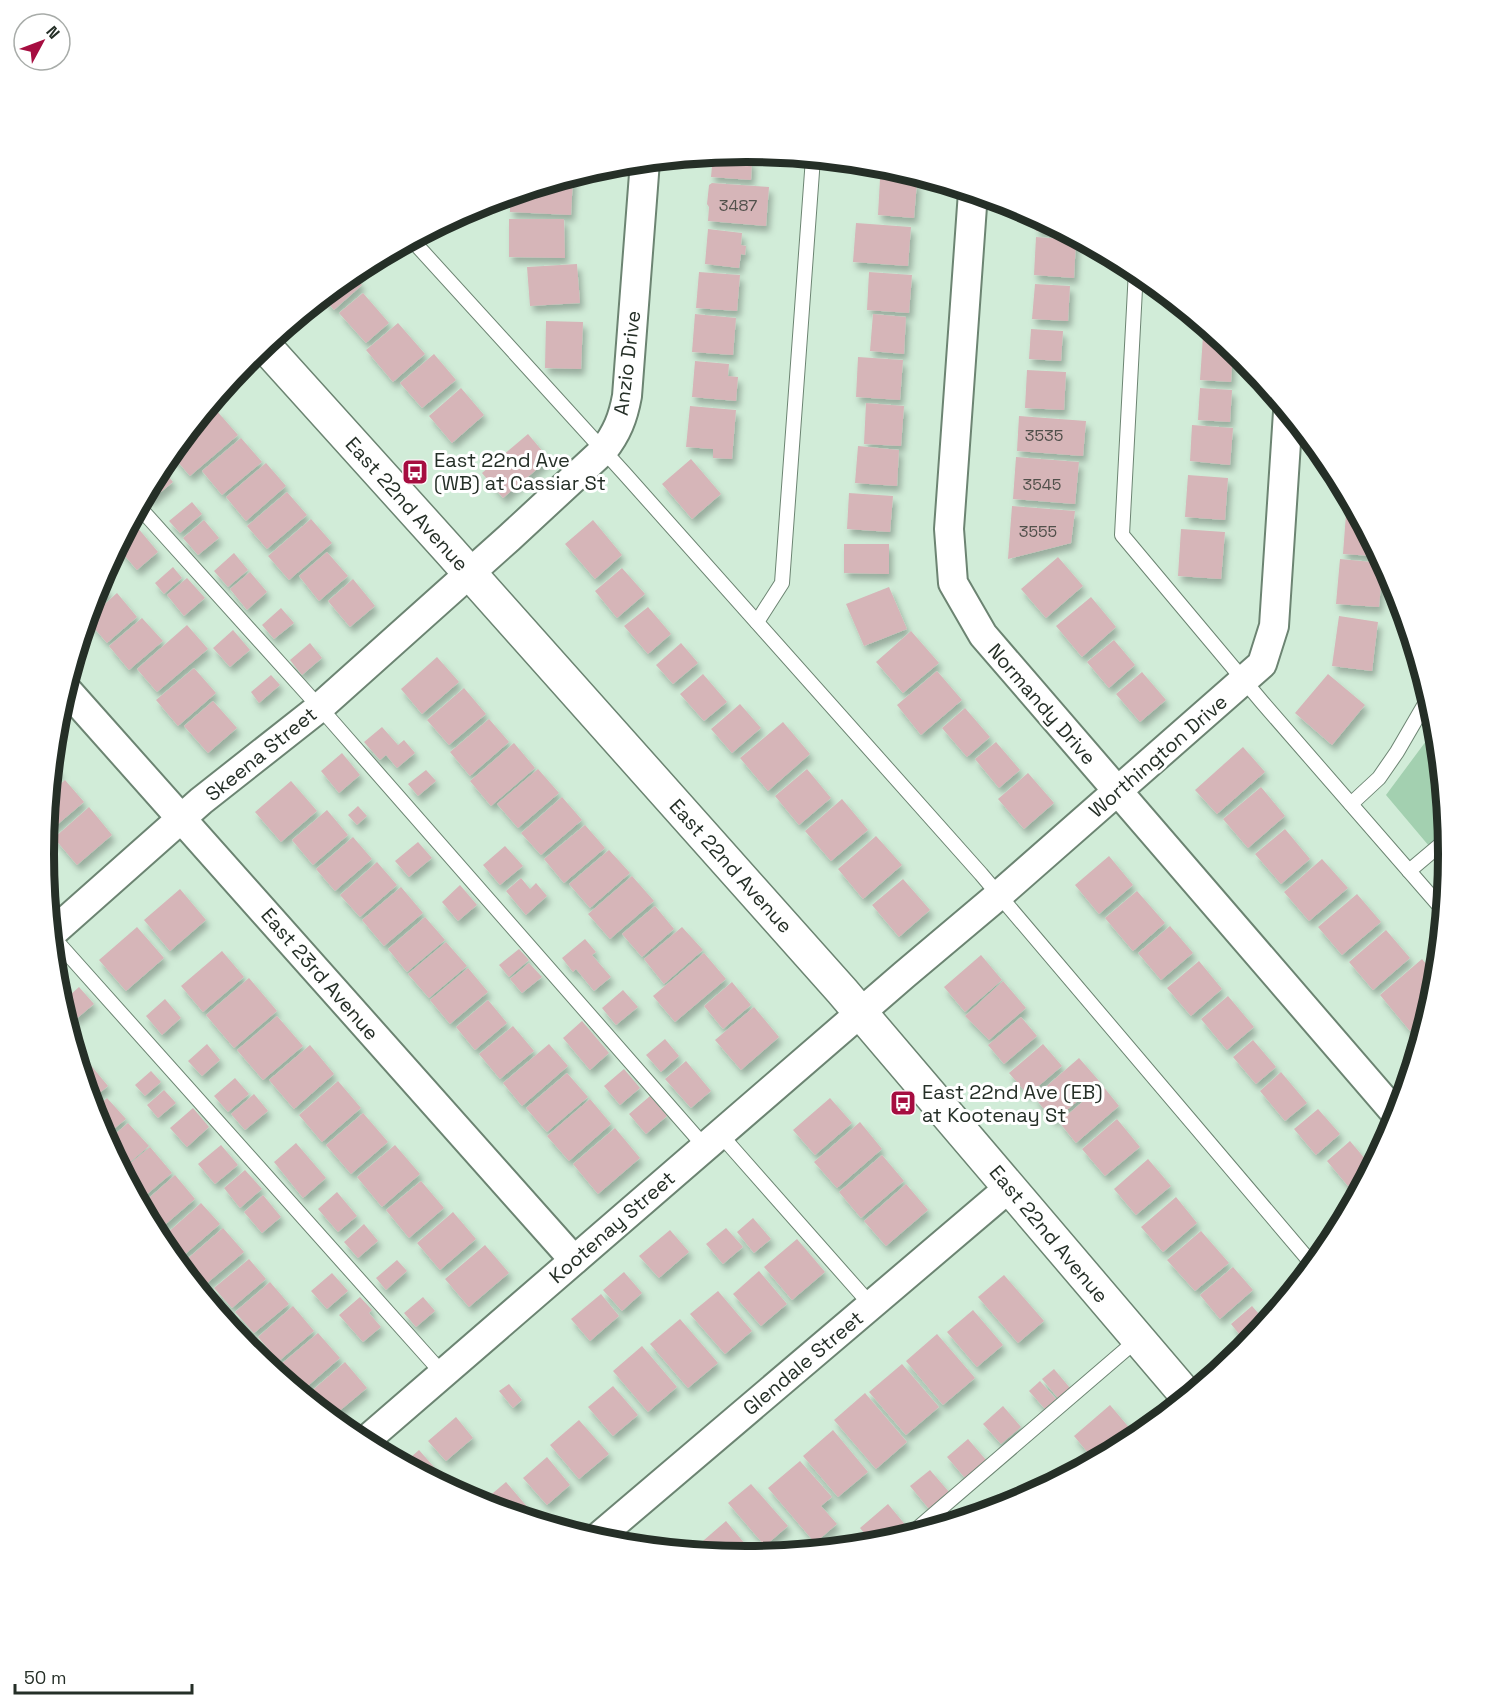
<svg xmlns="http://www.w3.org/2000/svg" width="1492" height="1708" font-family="'Space Grotesk',sans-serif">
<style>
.green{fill:#a3d0b0}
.building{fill:#d6b5b8;filter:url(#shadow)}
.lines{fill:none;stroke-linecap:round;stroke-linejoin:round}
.lane-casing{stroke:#6c8472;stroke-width:16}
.street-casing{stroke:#6c8472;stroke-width:32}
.secondary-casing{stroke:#6c8472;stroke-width:36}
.lane{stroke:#fff;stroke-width:14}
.street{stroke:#fff;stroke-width:28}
.secondary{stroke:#fff;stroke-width:33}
.labels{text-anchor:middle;stroke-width:6;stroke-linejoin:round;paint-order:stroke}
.number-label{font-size:16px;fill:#51504b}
.street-label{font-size:20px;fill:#252f27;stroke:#fff}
.poi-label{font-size:20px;fill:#252f27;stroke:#fff;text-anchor:start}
.rim{fill:none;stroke:#252f27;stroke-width:8}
</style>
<defs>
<filter id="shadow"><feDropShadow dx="3.5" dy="6" stdDeviation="3" flood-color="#0004"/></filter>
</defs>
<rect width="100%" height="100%" fill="#d1ecd8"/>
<polygon class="green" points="1434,713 1446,830 1429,846 1386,795 1432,733"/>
<g class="building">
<polygon points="748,152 745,160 752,161 751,180 711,177 713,155"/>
<polygon points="889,167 920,176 919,177 888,175"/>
<polygon points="567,178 573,178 571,215 510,212 510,195"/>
<polygon points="880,179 917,182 914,218 878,215"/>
<polygon points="712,183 769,187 766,226 708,221 709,207 707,204 709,185"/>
<polygon points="1037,217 1068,234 1036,231"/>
<polygon points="509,219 564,219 565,258 509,257"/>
<polygon points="856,223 911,227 908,266 853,262"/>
<polygon points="708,229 742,233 741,245 746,246 745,255 741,254 739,268 705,264"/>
<polygon points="1036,237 1076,240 1074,278 1034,275"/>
<polygon points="577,264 580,303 530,306 527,267"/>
<polygon points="699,272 740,275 737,311 696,308"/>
<polygon points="869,272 912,275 909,313 867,310"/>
<polygon points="352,273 362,285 334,310 323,297"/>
<polygon points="1035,284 1070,286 1068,321 1032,319"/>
<polygon points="363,293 389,323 366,343 339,313"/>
<polygon points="695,314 736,318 733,355 692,352"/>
<polygon points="873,314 906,317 904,354 870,351"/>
<polygon points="546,321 583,322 581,369 545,368"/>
<polygon points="398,323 425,354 393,382 366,350"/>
<polygon points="1031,329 1063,331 1061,361 1029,359"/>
<polygon points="1203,336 1219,338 1233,349 1231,382 1200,380"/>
<polygon points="434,354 456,380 422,408 400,383"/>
<polygon points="858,357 903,360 900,400 856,397"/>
<polygon points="695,361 729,364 728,376 738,377 736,401 692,397"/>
<polygon points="1027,370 1066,372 1064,410 1025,408"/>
<polygon points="461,388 484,415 452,443 429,416"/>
<polygon points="1200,388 1232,390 1230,422 1198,420"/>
<polygon points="866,403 904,406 901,446 864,444"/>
<polygon points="690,406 736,410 732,459 713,458 713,449 686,447"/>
<polygon points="216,410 238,435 190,476 170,453 183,437"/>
<polygon points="1019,416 1086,421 1083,456 1017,451"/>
<polygon points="1192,425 1233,428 1230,465 1190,461"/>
<polygon points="528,434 549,459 503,498 482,473"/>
<polygon points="241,438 262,462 222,495 202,471"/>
<polygon points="858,446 899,450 897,486 855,483"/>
<polygon points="1016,457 1079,462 1075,504 1013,499"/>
<polygon points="691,459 721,494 692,519 662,484"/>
<polygon points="266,463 286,486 246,521 226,497"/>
<polygon points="160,467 173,482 150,501 145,495"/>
<polygon points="1188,475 1228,478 1225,520 1185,517"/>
<polygon points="1344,490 1354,508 1343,507"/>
<polygon points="287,492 307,515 267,549 247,526"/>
<polygon points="849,493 893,496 890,532 847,529"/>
<polygon points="192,502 202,514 180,533 169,521"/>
<polygon points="1012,506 1075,511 1071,543 1008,559"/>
<polygon points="1346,514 1357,515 1374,546 1373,556 1343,554"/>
<polygon points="311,519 332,543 289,580 268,556"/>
<polygon points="204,520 219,538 198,555 183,538"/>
<polygon points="593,520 622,555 595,579 565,544"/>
<polygon points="137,527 158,552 137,570 117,547 121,541"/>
<polygon points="1181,529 1225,532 1221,579 1178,576"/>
<polygon points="844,544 889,544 889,574 844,573"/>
<polygon points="327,552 348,576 319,601 299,576"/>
<polygon points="234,553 248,570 228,587 214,571"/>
<polygon points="1058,557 1083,586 1046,618 1021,589"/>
<polygon points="1340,559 1383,563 1379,607 1336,604"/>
<polygon points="173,567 182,578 164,594 155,583"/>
<polygon points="622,568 645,594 617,618 595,591"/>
<polygon points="250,572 267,592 247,610 230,589"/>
<polygon points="187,578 205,598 184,616 167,595"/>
<polygon points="353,579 375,606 350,627 328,601"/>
<polygon points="99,581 109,593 89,610 97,585"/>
<polygon points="889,587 907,629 864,646 846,604"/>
<polygon points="117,593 137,617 107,643 87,620"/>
<polygon points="1091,597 1116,627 1082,657 1056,626"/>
<polygon points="648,607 671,634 648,654 624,626"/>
<polygon points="281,608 294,623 274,639 262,625"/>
<polygon points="1339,616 1378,622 1372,671 1332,666"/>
<polygon points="142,618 163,641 129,670 109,646"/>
<polygon points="187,625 208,649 157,692 137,669"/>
<polygon points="233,630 250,650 230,667 213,648"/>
<polygon points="911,631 939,663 903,693 876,662"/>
<polygon points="1114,640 1135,665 1109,688 1087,662"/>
<polygon points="310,643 322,658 302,675 290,660"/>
<polygon points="681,643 698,663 673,684 656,665"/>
<polygon points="437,657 459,682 422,714 401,689"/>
<polygon points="194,668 216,693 178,726 156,700"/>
<polygon points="937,671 962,700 921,735 897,705"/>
<polygon points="1142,672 1166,700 1140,722 1116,694"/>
<polygon points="703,674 727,702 704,721 680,694"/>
<polygon points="1328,674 1365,705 1332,745 1295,713"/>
<polygon points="271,675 280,685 259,703 251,692"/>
<polygon points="464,688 486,714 449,745 427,720"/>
<polygon points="213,701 237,728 208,753 184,726"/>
<polygon points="740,704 761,728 732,753 711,729"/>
<polygon points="965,708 990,737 967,757 942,728"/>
<polygon points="489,719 509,742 470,776 450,752"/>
<polygon points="783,722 810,754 768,791 740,758"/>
<polygon points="382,727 398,745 404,740 415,753 397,768 386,755 380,760 364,742"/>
<polygon points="996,742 1020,770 999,788 975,759"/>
<polygon points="514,743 535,768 491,806 470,781"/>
<polygon points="1243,747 1265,772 1217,814 1195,790"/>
<polygon points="342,753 360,775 339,793 321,771"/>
<polygon points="52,764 61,773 51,782"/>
<polygon points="538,769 559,793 518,828 497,804"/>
<polygon points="807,769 831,798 799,825 775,796"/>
<polygon points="426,770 436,781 418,796 408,784"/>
<polygon points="1028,773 1054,803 1024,829 998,799"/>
<polygon points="65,780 84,802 45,835 50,793"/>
<polygon points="291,781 317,811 281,842 255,812"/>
<polygon points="1261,787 1285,816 1248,848 1223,819"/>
<polygon points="562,797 582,820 541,855 521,833"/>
<polygon points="842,799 868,830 831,861 805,831"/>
<polygon points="358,806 367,816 357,825 348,815"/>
<polygon points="89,807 112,835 77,865 54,838"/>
<polygon points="327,810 348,835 313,865 292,840"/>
<polygon points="585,825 605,848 564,883 544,859"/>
<polygon points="1285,829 1310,859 1281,884 1255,854"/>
<polygon points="876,836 902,865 863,899 838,869"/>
<polygon points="353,837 372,859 335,891 316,869"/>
<polygon points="418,842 432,858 409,877 395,861"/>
<polygon points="505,846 523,866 500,885 483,865"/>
<polygon points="609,850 630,873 590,908 569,884"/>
<polygon points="1109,856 1133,885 1099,914 1075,885"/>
<polygon points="1322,859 1348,888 1309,921 1284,892"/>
<polygon points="377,862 397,885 360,917 340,895"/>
<polygon points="632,876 654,901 610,939 588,914"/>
<polygon points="521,878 530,889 536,883 547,896 526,915 506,891"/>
<polygon points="903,879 930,910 899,937 872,905"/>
<polygon points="460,885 477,905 458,921 442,902"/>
<polygon points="401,887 423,913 384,946 362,920"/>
<polygon points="180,889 206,920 170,951 144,920"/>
<polygon points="1137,891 1165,923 1133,951 1105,918"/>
<polygon points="1357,894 1381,922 1342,955 1318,927"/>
<polygon points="655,906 674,929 642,957 622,934"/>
<polygon points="425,917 445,940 407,972 388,949"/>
<polygon points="1170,926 1193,953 1161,980 1138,953"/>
<polygon points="137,927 164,958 126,991 99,960"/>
<polygon points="682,927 703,950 664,984 644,959"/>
<polygon points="1386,930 1410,958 1373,990 1349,962"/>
<polygon points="585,939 596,952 592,955 611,977 594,991 576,969 573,972 562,958"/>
<polygon points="446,942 467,966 429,998 408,974"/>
<polygon points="519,949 529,960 509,977 499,965"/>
<polygon points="222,951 244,977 203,1012 181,986"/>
<polygon points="704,953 726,979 675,1022 653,996"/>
<polygon points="981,955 1002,980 965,1012 944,987"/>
<polygon points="1422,959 1436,976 1435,991 1427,1017 1410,1031 1380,995"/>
<polygon points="1199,961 1222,989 1191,1016 1167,988"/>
<polygon points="529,963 542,977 522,993 510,979"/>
<polygon points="468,968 488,992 450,1024 430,1000"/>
<polygon points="249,978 277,1011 234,1048 206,1015"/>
<polygon points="1003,981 1026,1008 989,1040 965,1016"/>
<polygon points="732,982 751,1005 723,1029 704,1006"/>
<polygon points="79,987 94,1004 75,1020 61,1003"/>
<polygon points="623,990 638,1007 616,1025 602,1008"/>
<polygon points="1228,996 1254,1027 1227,1050 1201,1019"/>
<polygon points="165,999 181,1018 162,1035 146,1016"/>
<polygon points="488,1000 507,1023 475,1050 456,1027"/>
<polygon points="754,1007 779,1037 741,1070 715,1040"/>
<polygon points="277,1016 303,1046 263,1080 237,1050"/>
<polygon points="1021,1017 1037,1036 1004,1064 988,1045"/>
<polygon points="582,1021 609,1053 590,1070 563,1038"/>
<polygon points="513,1026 534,1051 500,1079 479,1054"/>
<polygon points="665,1039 679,1056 661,1072 646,1055"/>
<polygon points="1253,1040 1276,1067 1256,1084 1233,1057"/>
<polygon points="207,1044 220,1060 202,1076 188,1061"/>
<polygon points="549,1044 568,1066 522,1106 503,1083"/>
<polygon points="1043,1044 1062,1066 1028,1095 1009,1073"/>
<polygon points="310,1045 334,1074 294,1109 269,1080"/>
<polygon points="1079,1058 1100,1082 1054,1121 1034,1097"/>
<polygon points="686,1061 711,1091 691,1108 665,1079"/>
<polygon points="88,1062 108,1086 90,1101 80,1068"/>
<polygon points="624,1069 640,1088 620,1105 604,1086"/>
<polygon points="151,1071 161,1082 145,1096 135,1085"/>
<polygon points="1281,1072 1307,1103 1285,1121 1260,1091"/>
<polygon points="567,1073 588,1097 547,1132 526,1108"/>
<polygon points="235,1078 249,1094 228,1112 214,1096"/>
<polygon points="338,1081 361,1108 322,1142 299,1115"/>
<polygon points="1102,1085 1119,1106 1076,1143 1059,1122"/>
<polygon points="164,1090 176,1103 158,1118 147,1105"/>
<polygon points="254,1094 268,1111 245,1130 231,1114"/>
<polygon points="650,1096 667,1116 646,1134 629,1114"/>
<polygon points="107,1098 126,1119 104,1137 93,1110"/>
<polygon points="830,1098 852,1123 815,1155 793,1130"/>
<polygon points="590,1099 611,1124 569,1161 547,1136"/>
<polygon points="193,1108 209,1127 187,1147 170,1128"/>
<polygon points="1318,1109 1340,1134 1316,1155 1294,1129"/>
<polygon points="363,1113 388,1142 351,1174 326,1145"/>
<polygon points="1117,1119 1140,1147 1105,1176 1082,1149"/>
<polygon points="860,1122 882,1149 837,1188 814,1162"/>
<polygon points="128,1123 149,1146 122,1169 107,1141"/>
<polygon points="615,1128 640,1158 598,1194 573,1164"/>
<polygon points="1350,1141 1371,1166 1348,1186 1327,1161"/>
<polygon points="296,1143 326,1178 303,1198 274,1162"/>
<polygon points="221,1145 238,1165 215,1184 198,1164"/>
<polygon points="395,1145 420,1174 382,1207 357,1177"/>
<polygon points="150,1147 172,1173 139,1201 122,1170"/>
<polygon points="882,1155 904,1181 861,1218 839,1192"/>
<polygon points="1148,1159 1171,1186 1136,1215 1114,1189"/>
<polygon points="245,1170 262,1189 240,1208 224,1188"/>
<polygon points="175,1175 195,1199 160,1229 141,1205"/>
<polygon points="421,1181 444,1208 409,1238 386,1210"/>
<polygon points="906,1184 928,1210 886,1246 864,1221"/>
<polygon points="337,1192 357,1216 338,1232 318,1209"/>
<polygon points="263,1195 281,1217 262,1233 244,1212"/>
<polygon points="1176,1197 1197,1223 1163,1252 1141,1227"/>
<polygon points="201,1203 220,1224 183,1256 165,1235"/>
<polygon points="453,1212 476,1239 440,1270 417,1243"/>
<polygon points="753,1218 771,1239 754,1253 737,1232"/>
<polygon points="364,1224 378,1241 358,1258 344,1242"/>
<polygon points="223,1228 244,1252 206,1284 186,1260"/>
<polygon points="726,1228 743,1247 723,1264 706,1244"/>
<polygon points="670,1230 689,1252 659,1278 639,1256"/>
<polygon points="1201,1231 1229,1263 1195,1291 1167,1260"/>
<polygon points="797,1239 825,1272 792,1300 764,1267"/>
<polygon points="485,1245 509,1273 469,1307 445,1279"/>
<polygon points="249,1259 266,1279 232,1308 214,1288"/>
<polygon points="397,1260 407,1271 386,1290 376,1278"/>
<polygon points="1233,1267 1253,1290 1220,1319 1200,1295"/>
<polygon points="759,1271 787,1304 761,1326 733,1294"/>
<polygon points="624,1272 642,1293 622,1311 603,1290"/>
<polygon points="332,1273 348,1291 327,1309 311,1291"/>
<polygon points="1004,1275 1044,1321 1018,1343 978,1297"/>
<polygon points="270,1282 289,1304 254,1333 235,1312"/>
<polygon points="718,1291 752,1331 725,1354 690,1314"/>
<polygon points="601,1294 619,1316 590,1341 571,1319"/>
<polygon points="360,1297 372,1310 369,1313 381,1327 363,1342 339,1315"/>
<polygon points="423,1297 435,1311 416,1327 404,1313"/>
<polygon points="293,1306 314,1331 279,1361 258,1337"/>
<polygon points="1252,1306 1266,1322 1248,1345 1231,1324"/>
<polygon points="973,1310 1003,1345 977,1367 947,1332"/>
<polygon points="680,1319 718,1363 688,1388 650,1344"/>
<polygon points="318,1333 340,1358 302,1391 280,1365"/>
<polygon points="937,1334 975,1378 943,1405 906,1361"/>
<polygon points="642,1346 677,1387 648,1412 613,1371"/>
<polygon points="345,1362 367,1388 331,1418 307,1395"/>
<polygon points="902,1364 939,1407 906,1435 869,1392"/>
<polygon points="1054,1369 1070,1388 1058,1398 1042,1379"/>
<polygon points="1040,1381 1056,1399 1045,1409 1029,1391"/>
<polygon points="509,1384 522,1400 513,1408 499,1391"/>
<polygon points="613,1386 638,1415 613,1436 588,1407"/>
<polygon points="865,1393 907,1442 876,1469 834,1420"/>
<polygon points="1110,1405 1137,1437 1094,1460 1074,1436"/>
<polygon points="1003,1406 1021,1427 1001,1444 983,1424"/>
<polygon points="456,1417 473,1438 446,1461 428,1441"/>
<polygon points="579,1420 609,1454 579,1479 550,1445"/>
<polygon points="833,1430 868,1472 838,1497 803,1456"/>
<polygon points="968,1439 986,1460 965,1478 947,1457"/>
<polygon points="419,1450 441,1475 435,1480 403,1464"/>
<polygon points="547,1457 570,1485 547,1505 523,1478"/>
<polygon points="800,1461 832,1497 821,1506 837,1524 815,1543 768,1488"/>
<polygon points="930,1470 949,1492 929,1509 910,1486"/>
<polygon points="506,1482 535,1516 531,1519 480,1504"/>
<polygon points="751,1484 788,1526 765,1546 728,1503"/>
<polygon points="888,1504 907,1527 890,1541 873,1544 860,1528"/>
<polygon points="726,1521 755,1556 746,1556 700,1552 696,1547"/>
</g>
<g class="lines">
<g class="lane-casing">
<g id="lane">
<polyline points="412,240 624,473 981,874 1313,1265"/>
<polyline points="1136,270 1122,535 1262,702 1443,910"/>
<polyline points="139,507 330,719 705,1147"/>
<polyline points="757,622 782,583 813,158"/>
<polyline points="1351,804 1379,778 1397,752 1429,697"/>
<polyline points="1409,871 1447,839"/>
<polyline points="51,935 443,1374"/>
<polyline points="720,1134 871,1305"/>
<polyline points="911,1534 1138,1339"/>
</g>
</g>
<g class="street-casing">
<g id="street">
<polyline points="973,192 949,529 953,583 983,635 1397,1115"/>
<polyline points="66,689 574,1260"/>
<path d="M 51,934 L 201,801 L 319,708 L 509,538 L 603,451 C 617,433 623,418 627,396 L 645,161"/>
<polyline points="364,1442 904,975 999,895 1262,664 1274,626 1288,412"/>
<polyline points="596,1539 1010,1187"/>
</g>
</g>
<g class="secondary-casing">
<polyline id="secondary" points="264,345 449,550 842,991 1187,1396"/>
</g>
<use href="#lane" class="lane"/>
<use href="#street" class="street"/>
<use href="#secondary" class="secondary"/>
</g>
<defs>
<g id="bus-square" transform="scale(1.35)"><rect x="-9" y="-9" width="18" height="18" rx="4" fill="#a60d40" stroke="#fff"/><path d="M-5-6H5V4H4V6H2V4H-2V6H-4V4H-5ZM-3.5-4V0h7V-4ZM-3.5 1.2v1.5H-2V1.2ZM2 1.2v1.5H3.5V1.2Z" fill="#fff"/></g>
</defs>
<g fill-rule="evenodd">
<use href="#bus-square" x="415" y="472"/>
<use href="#bus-square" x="903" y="1103"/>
</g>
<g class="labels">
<g class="number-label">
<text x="738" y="211">3487</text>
<text x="1044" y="441">3535</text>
<text x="1042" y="490">3545</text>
<text x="1038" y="537">3555</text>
</g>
<g class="street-label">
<text transform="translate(627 363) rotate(-83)" y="7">Anzio Drive</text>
<text transform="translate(407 504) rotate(48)" y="7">East 22nd Avenue</text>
<text transform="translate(1042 704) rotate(49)" y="7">Normandy Drive</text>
<text transform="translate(261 754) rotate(-39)" y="7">Skeena Street</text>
<text transform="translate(1158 756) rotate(-41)" y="7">Worthington Drive</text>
<text transform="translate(731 866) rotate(48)" y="7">East 22nd Avenue</text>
<text transform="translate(320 974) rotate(49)" y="7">East 23rd Avenue</text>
<text transform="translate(612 1227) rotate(-41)" y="7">Kootenay Street</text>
<text transform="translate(1049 1234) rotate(50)" y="7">East 22nd Avenue</text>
<text transform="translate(803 1363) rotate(-40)" y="7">Glendale Street</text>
</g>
<g class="poi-label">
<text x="434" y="467">East 22nd Ave<tspan x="434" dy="23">(WB) at Cassiar St</tspan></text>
<text x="922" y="1099">East 22nd Ave (EB)<tspan x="922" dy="23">at Kootenay St</tspan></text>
</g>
</g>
<path d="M0 0H1492V1708H0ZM54 854a692 692 0 1 1 1384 0a692 692 0 1 1-1384 0Z" fill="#fff" fill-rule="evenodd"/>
<path class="rim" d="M54 854a692 692 0 1 1 1384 0a692 692 0 1 1-1384 0Z"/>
<g transform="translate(42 42) rotate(49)"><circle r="28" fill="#ffffff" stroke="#a8aca9" stroke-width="1.5"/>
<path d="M0-4.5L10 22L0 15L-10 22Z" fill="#a60d40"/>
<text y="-9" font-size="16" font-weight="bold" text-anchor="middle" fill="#252f27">N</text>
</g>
<path d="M15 1684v9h177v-9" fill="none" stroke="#252f27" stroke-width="3"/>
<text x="24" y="1684" font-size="18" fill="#252f27" stroke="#ffffff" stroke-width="4.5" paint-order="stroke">50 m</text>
</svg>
